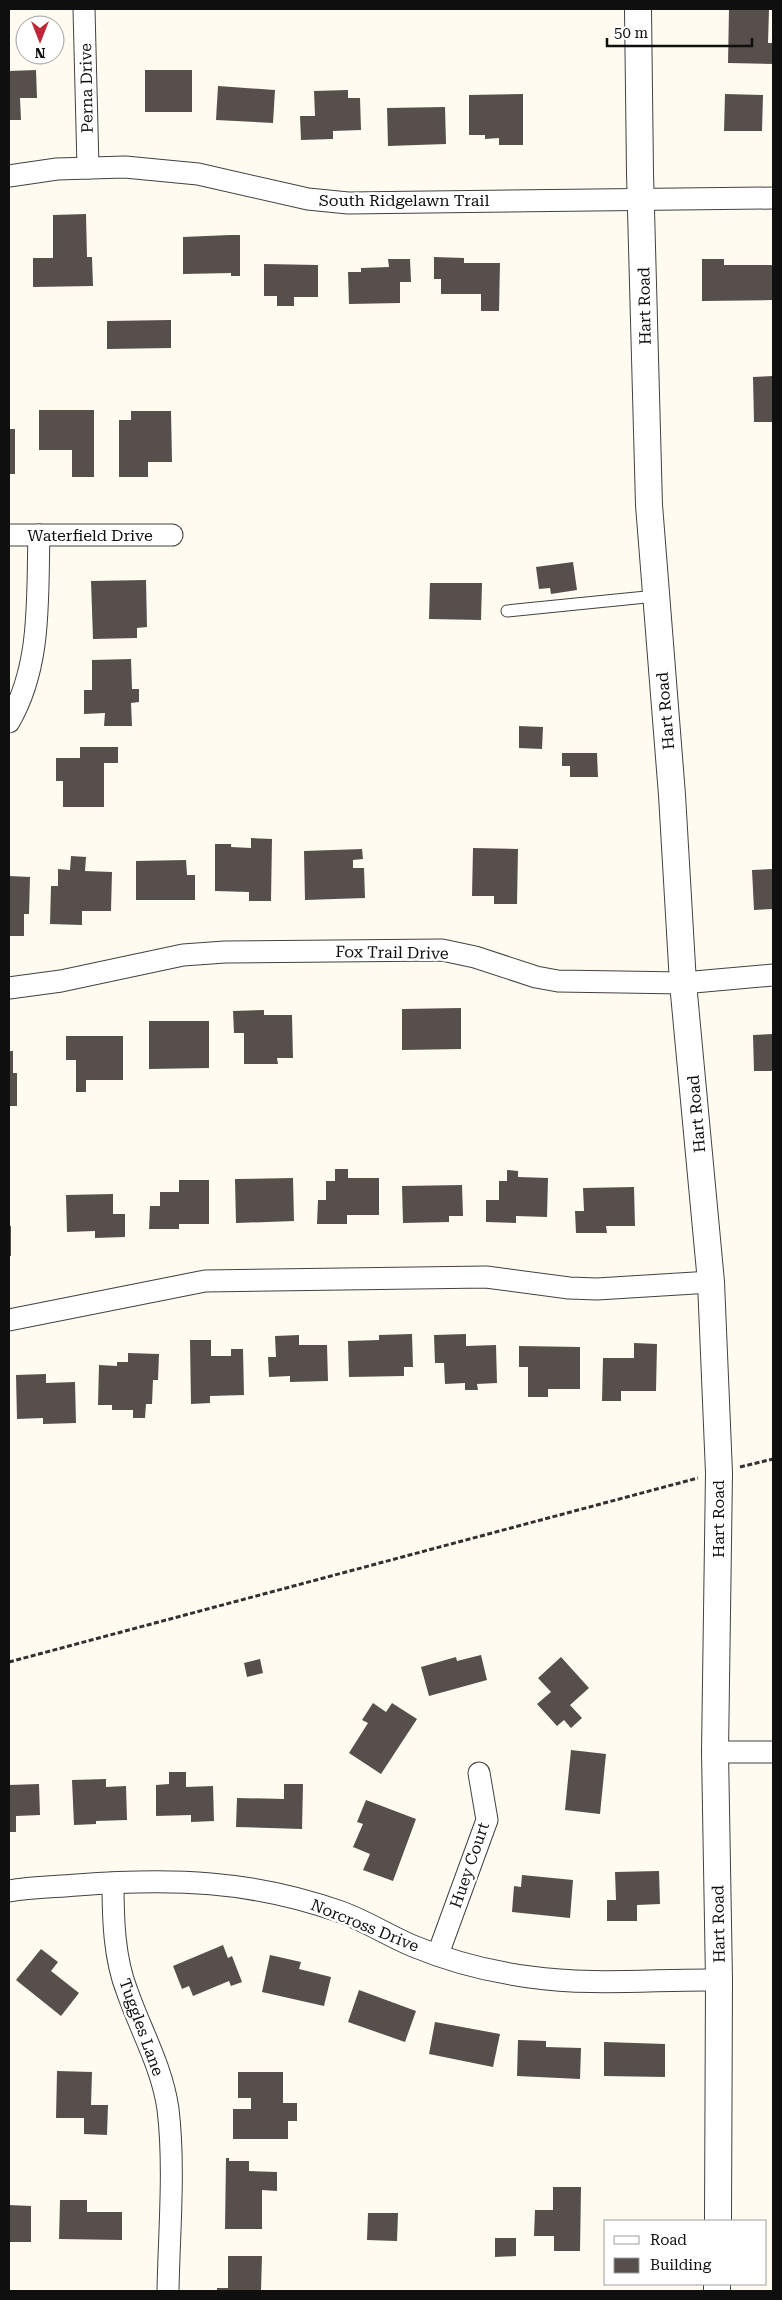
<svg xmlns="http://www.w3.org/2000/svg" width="782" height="2300" font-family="'Roboto Serif',serif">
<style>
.building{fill:#574f4b}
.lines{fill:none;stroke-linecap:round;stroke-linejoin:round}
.service-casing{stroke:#424242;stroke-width:13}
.minor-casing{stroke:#424242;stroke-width:23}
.tertiary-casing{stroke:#424242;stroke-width:28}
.path{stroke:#313131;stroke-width:3;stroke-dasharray:5 2.5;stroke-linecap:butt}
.service{stroke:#fff;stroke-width:11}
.minor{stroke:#fff;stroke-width:21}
.tertiary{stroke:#fff;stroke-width:26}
.labels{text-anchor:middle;stroke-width:5;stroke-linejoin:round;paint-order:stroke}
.street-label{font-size:16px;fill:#0f0f0f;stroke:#fff}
</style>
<rect width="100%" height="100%" fill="#fffbf0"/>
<g class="building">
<polygon points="729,9 769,9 768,43 773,43 773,64 728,63"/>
<polygon points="36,70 37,98 20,98 21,120 9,120 9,71"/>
<rect x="145" y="70" width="47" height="42"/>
<polygon points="218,86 275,90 273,123 216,120"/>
<polygon points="348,90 348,98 360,98 361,130 333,131 333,139 301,140 300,116 315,116 314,91"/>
<polygon points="523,94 523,145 499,145 499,138 485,139 485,135 469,135 469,95"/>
<polygon points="725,94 763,95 762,131 724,131"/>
<polygon points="445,107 446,144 388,146 387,108"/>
<polygon points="86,214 87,257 92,257 93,286 33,287 33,258 53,258 53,215"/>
<polygon points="230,235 240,235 240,276 231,276 231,273 183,274 183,237"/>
<polygon points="434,257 464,258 464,263 500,263 499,311 481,311 481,294 441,294 441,279 434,279"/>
<polygon points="388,259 410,259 411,282 400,282 400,303 349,304 348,272 361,272 361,268 389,267"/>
<polygon points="702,259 724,259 724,265 773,265 773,300 702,301"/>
<polygon points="264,264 318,265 318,297 294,297 294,306 277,306 277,296 264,296"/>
<polygon points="171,320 171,348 107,349 107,321"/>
<polygon points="773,376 773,422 754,422 753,377"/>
<polygon points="39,410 94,410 94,477 72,477 72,450 39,450"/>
<polygon points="131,411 171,411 172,462 148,462 148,477 119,477 119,420 131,420"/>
<rect x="9" y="429" width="6" height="45"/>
<polygon points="573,562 577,590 551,594 550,588 539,589 536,567"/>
<polygon points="146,580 147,627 137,628 137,638 93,639 91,581"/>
<polygon points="430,583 482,583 481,620 429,619"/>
<polygon points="131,659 132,689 139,689 139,702 131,703 132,726 104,726 105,713 84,714 84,690 92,690 92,660"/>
<polygon points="519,726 543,727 542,749 519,748"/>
<polygon points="80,747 118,747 118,763 104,763 104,807 63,807 63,781 56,781 56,758 80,758"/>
<polygon points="562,753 597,753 598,777 570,777 570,766 562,766"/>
<polygon points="251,838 272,839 271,901 249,901 249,892 215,891 215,844 231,844 231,847 251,848"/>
<polygon points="473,848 518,849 517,904 494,904 494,896 472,896"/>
<polygon points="362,849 363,859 353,860 353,868 364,868 365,898 305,900 304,851"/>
<polygon points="71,856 86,857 85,871 112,872 111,911 82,911 82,925 50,924 51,886 58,886 58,869 70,870"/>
<polygon points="186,860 187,875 195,875 195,900 136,900 136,861"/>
<polygon points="773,869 773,909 754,910 752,870"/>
<polygon points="9,876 30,877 29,914 24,914 24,936 9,936"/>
<polygon points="461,1008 461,1049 402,1050 402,1009"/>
<polygon points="264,1010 264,1015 292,1015 293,1058 277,1058 278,1064 244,1064 244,1033 234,1033 233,1011"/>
<polygon points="149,1021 209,1021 209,1068 149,1069"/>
<polygon points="773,1034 773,1071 754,1071 753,1035"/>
<polygon points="66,1036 123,1036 123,1080 86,1080 86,1092 76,1092 76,1060 66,1060"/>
<polygon points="9,1051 13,1051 13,1073 17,1073 17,1106 9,1106"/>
<polygon points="335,1169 348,1169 348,1178 379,1178 379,1215 347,1215 347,1224 317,1224 318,1200 326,1200 326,1181 335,1181"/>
<polygon points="507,1170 518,1171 518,1177 548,1178 547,1217 516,1216 516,1223 486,1222 486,1200 499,1200 499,1181 507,1181"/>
<polygon points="293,1178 294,1221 236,1223 235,1179"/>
<polygon points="179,1180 209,1180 209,1224 179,1224 179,1229 149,1229 150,1206 160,1206 160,1192 179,1192"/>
<polygon points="462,1185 463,1216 449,1216 449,1222 403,1223 402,1186"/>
<polygon points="634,1187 635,1226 606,1226 607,1233 576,1233 575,1211 584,1211 583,1188"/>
<polygon points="113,1194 113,1214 125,1214 125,1237 95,1238 95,1231 67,1232 66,1195"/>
<rect x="9" y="1226" width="2" height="30"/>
<polygon points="412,1334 413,1367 404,1367 404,1376 349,1377 348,1341 379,1340 379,1335"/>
<polygon points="466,1334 466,1346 496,1345 497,1383 477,1384 478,1390 465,1390 465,1383 445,1384 444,1363 435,1363 434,1335"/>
<polygon points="299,1335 299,1345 327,1345 328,1381 290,1382 290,1376 269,1377 268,1357 276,1357 275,1336"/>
<polygon points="190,1340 211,1340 211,1356 231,1356 231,1349 243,1349 244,1395 210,1396 210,1403 191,1404"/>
<polygon points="634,1343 657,1344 656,1391 621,1391 621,1401 602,1401 603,1358 634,1358"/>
<polygon points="519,1346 580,1347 580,1389 548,1389 548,1397 528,1397 528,1367 519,1367"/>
<polygon points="128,1353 159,1354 158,1380 153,1380 152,1404 146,1404 145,1418 133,1418 133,1410 112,1410 112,1405 98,1405 99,1365 117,1366 117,1362 128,1362"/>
<polygon points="46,1374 46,1383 75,1382 76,1423 43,1424 43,1418 17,1419 16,1375"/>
<polygon points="481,1655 487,1680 429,1696 421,1667 456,1657 457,1661"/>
<polygon points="561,1657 589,1688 570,1705 582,1718 571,1728 564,1720 557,1726 537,1704 551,1692 538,1678"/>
<polygon points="260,1659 263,1673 247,1677 244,1663"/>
<polygon points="373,1703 386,1712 392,1703 417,1719 381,1774 349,1753 368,1723 362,1720"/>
<polygon points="571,1750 606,1754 600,1814 565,1810"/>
<polygon points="169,1772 186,1772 186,1787 213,1786 214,1821 191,1822 191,1815 156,1816 156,1785 169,1784"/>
<polygon points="106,1779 106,1787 126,1786 127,1820 96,1821 96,1824 74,1825 72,1780"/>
<polygon points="39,1784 40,1815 16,1816 16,1832 9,1832 9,1785"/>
<polygon points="284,1784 303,1784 302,1829 236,1827 237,1798 284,1799"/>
<polygon points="366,1800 416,1819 393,1881 363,1870 370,1854 353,1847 363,1824 357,1822"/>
<polygon points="659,1871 660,1904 637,1905 637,1921 607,1921 607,1900 616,1900 615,1872"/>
<polygon points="522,1875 573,1880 570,1918 512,1912 514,1886 521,1887"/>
<polygon points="223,1945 228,1958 232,1956 242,1982 231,1986 229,1981 193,1996 189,1986 182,1989 173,1966"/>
<polygon points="41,1949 58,1962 51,1971 79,1993 61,2016 16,1980"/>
<polygon points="270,1955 301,1962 299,1969 331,1977 324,2006 262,1992"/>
<polygon points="359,1990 416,2011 405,2042 348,2022"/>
<polygon points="435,2022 500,2034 493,2067 429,2054"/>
<polygon points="518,2040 546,2041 546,2047 581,2048 580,2079 517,2076"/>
<polygon points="604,2042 665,2044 665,2077 604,2076"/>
<polygon points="57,2071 92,2072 91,2105 108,2105 107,2135 84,2134 84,2118 56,2118"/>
<polygon points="238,2072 283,2072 283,2103 297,2103 297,2121 288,2121 288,2139 233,2139 233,2109 251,2109 251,2098 238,2098"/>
<polygon points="226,2158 229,2158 229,2161 249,2161 249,2171 277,2172 277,2191 262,2190 262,2229 225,2229"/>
<polygon points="553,2187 581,2187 580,2251 554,2251 554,2236 534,2236 535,2210 553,2210"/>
<polygon points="60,2200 87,2200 87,2212 122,2212 122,2240 59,2239"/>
<polygon points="9,2205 31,2206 31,2242 9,2242"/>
<polygon points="368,2213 398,2213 397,2241 367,2240"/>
<polygon points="495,2238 516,2238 516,2256 495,2257"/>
<polygon points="228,2256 262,2256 261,2291 217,2291 217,2288 228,2288"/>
</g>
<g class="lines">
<g class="service-casing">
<polyline id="service" points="507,611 656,596"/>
</g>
<g class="minor-casing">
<g id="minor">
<polyline points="84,9 88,168"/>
<polyline points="9,176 57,169 125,167 198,174 308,199 348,203 773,198"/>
<polyline points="9,535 172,535"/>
<path d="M 9,722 C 42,665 37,599 39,535"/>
<polyline points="9,988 61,981 183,955 225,952 442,950 475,957 536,977 558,981 683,983 773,975"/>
<polyline points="9,1320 205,1281 486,1277 569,1288 597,1289 711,1282"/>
<polyline points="715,1752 773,1752"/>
<path d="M 113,1883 C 113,1918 114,1958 127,1991 C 141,2031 162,2067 168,2109 C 175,2167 169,2233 168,2291"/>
<path d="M 9,1891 C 31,1887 54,1887 77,1885 C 171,1878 251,1880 341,1912 C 366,1921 389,1936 413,1946 C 449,1961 492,1972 530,1977 C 592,1986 657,1979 719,1980"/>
<polyline points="438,1954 487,1820 479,1773"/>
</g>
</g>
<g class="tertiary-casing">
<g id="tertiary">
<polyline points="638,9 640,173 649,505 672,795 683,983 711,1282 719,1473 715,1752 719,1980 718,2221"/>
<polyline points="717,2291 717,2284"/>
</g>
</g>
<g class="path">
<polyline points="740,1467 773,1459"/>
<polyline points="9,1662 698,1478"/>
</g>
<use href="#service" class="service"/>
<use href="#minor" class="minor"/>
<use href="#tertiary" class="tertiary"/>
</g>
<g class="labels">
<g class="street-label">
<text transform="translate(86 88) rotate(-91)" y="6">Perna Drive</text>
<text x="404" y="206">South Ridgelawn Trail</text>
<text transform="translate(644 306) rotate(-91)" y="6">Hart Road</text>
<text x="90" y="541">Waterfield Drive</text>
<text transform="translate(665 711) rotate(-95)" y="6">Hart Road</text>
<text transform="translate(392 952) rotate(1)" y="6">Fox Trail Drive</text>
<text transform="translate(696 1114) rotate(-95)" y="6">Hart Road</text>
<text transform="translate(718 1519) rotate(-90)" y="6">Hart Road</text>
<text transform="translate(469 1865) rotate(-71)" y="6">Huey Court</text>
<text transform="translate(718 1924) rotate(-91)" y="6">Hart Road</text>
<text transform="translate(365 1925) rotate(22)" y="6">Norcross Drive</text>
<text transform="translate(142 2027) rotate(70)" y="6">Tuggles Lane</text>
</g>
</g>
<rect width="782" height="2300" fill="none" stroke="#0f0f0f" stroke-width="20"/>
<rect x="604" y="2220" width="162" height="65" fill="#ffffff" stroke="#9f9f9f"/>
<rect x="614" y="2236" width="25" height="8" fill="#ffffff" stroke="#9f9f9f"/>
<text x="650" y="2245" font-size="15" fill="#0f0f0f">Road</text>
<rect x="614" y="2258" width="25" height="15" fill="#574f4b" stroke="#9f9f9f"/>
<text x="650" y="2270" font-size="15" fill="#0f0f0f">Building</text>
<g transform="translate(40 40) rotate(180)"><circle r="24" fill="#ffffff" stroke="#9f9f9f"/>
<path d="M0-4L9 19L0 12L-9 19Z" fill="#bf2638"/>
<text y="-8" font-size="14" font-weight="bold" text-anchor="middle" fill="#0f0f0f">N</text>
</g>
<path d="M607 38v8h145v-8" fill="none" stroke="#0f0f0f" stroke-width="2.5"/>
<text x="614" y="38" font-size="15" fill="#0f0f0f" stroke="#ffffff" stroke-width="4" paint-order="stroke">50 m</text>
</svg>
